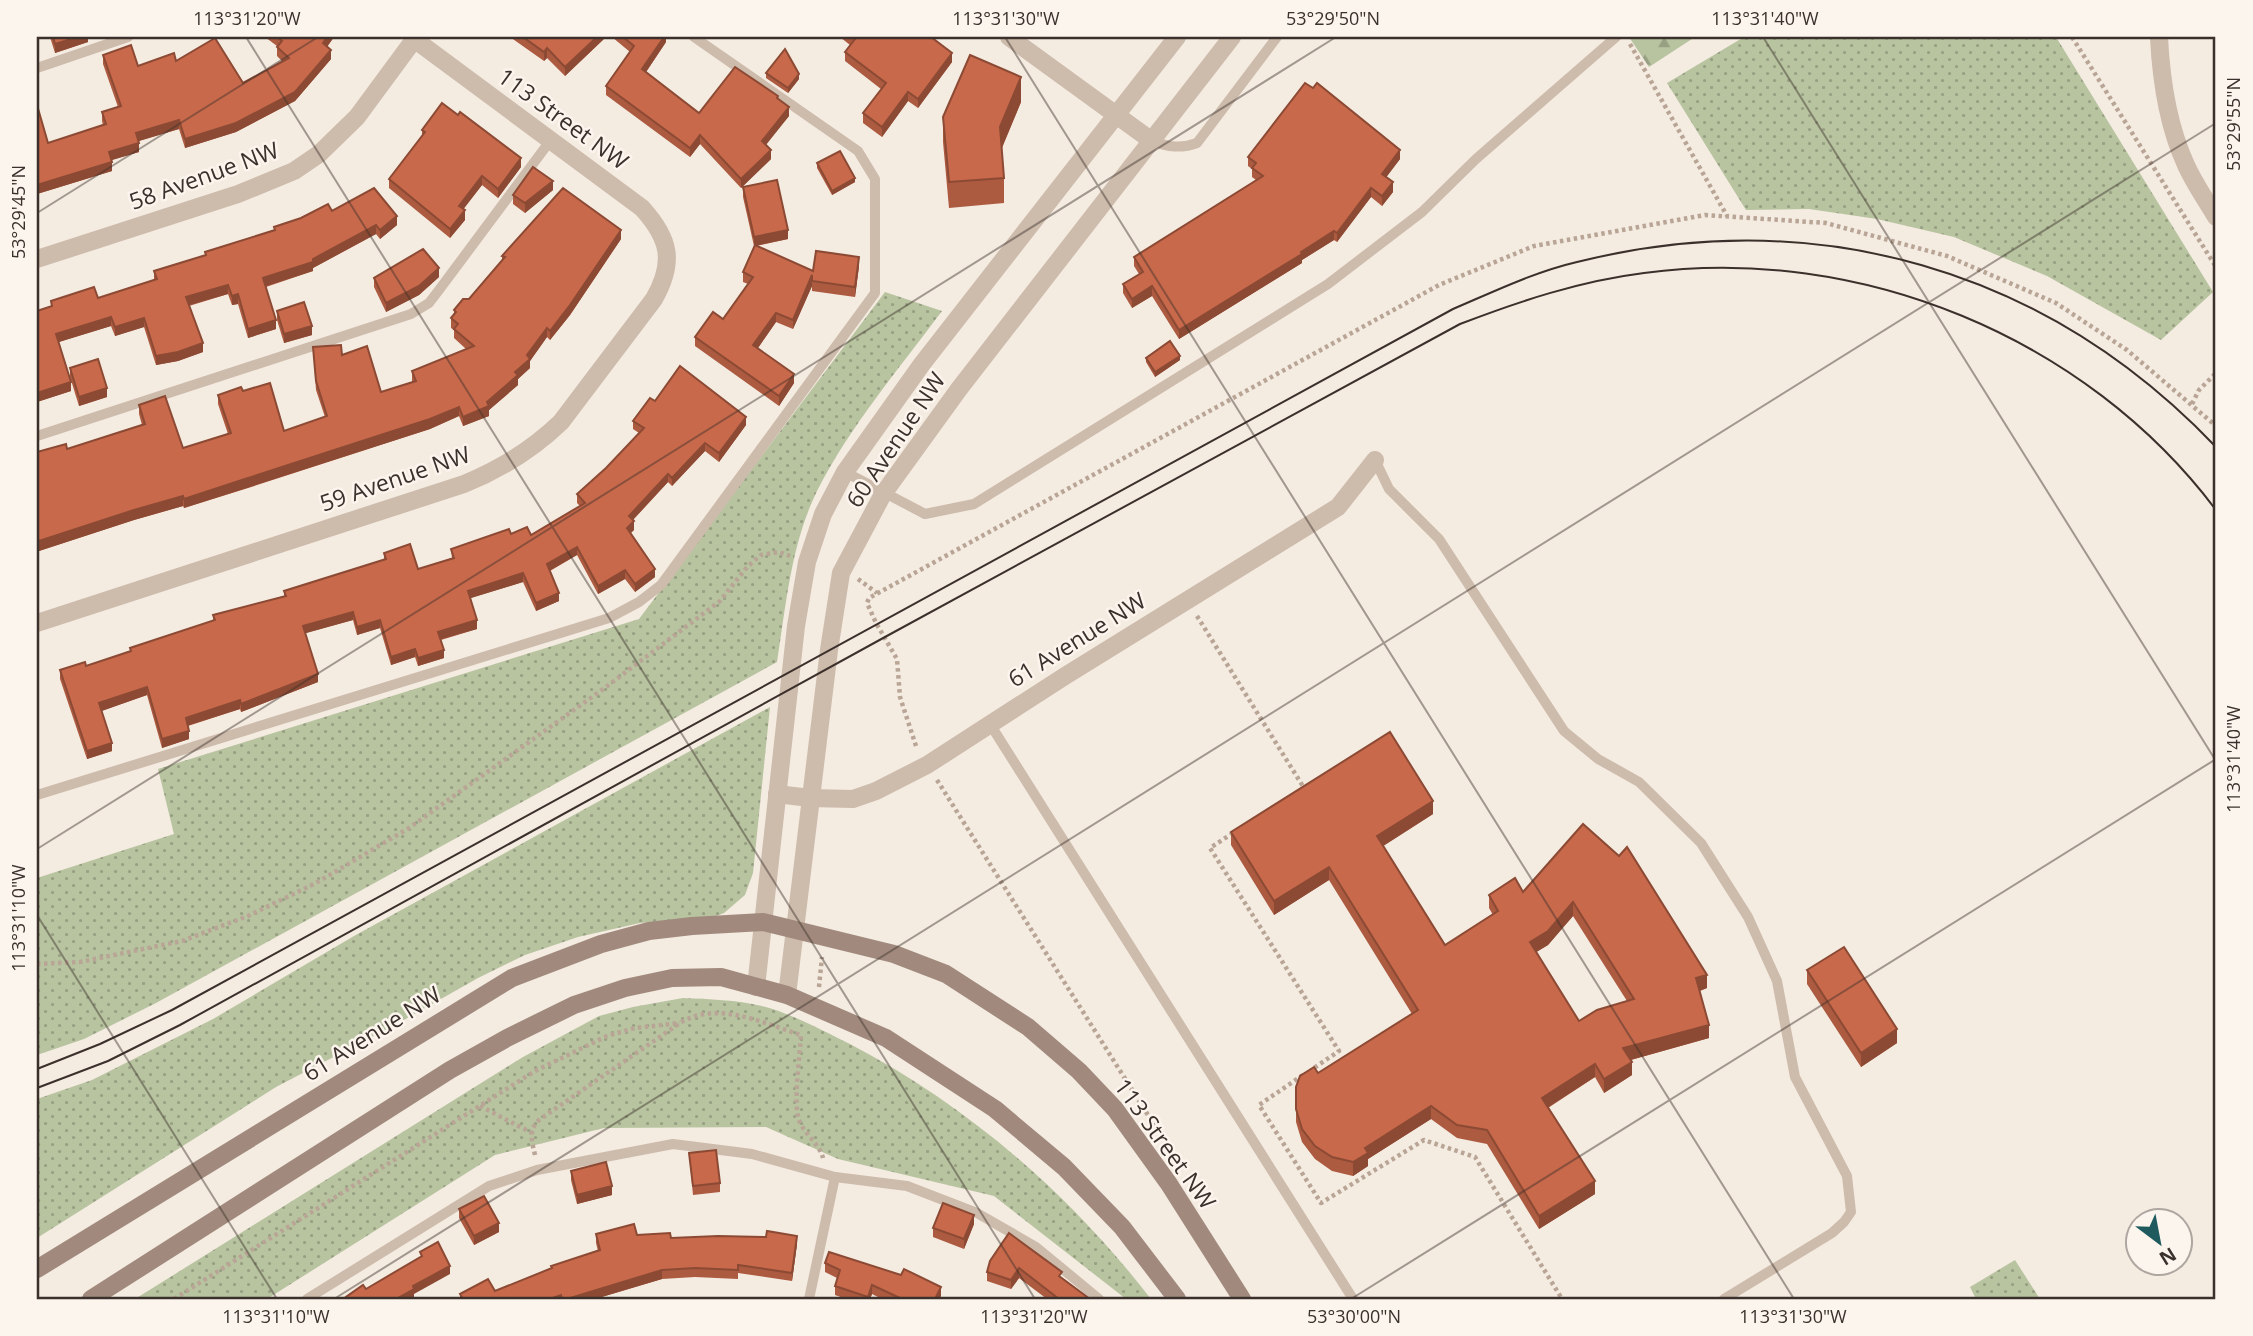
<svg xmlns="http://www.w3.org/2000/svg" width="2253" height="1336" font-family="'Open Sans',sans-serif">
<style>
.grass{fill:url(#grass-dots)}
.forest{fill:url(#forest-firs)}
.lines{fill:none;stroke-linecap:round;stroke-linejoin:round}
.path{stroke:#b9a596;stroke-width:4.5;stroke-dasharray:3.5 3.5;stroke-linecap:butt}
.service{stroke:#cdbbac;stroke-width:10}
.minor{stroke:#cdbbac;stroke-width:18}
.tertiary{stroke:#cdbbac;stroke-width:18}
.secondary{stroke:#a18a7d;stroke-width:18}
.tram{stroke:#3b302b;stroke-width:2}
.wall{fill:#ac5a40;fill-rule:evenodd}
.shaded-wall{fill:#8c4a34}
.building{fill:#c8694b;stroke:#8c4a34;stroke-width:2;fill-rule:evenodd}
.ticks{fill:none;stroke:#3b302b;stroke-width:2;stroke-opacity:0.45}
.labels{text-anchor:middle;stroke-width:5;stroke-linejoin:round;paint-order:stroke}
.street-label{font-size:23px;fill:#3b302b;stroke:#fbf5ee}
.neatline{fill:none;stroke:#3b302b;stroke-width:2.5}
.ticks-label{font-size:18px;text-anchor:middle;fill:#3b302b}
</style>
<defs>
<pattern id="grass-dots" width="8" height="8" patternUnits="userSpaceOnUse" patternTransform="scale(1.75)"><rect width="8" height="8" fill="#b8c4a0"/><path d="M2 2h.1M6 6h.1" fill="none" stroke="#97a083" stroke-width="1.8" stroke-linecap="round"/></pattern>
<pattern id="forest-firs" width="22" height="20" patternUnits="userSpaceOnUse" patternTransform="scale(1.75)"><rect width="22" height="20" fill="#b8c4a0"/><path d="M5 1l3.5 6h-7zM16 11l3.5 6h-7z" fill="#97a083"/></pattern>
</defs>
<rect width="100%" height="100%" fill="#f4ebe1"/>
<g class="grass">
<polygon points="1744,37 2056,37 2213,292 2161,340 2047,276 1954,237 1877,219 1809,209 1746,210 1667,83"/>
<path d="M 885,292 L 942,311 C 899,369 850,426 817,491 C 791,544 786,605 777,662 L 156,1003 L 84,1039 L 37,1055 L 37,878 L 174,834 L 158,769 L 639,619 Z"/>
<polygon points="770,707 753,873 745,895 724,913 714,917 640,923 578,937 525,955 478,978 395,1025 276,1087 37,1238 37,1099 92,1080 213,1019 354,936"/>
<path d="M 683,998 C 709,999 736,1000 762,1006 C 790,1013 824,1031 850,1044 C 968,1106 1069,1193 1151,1299 L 1126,1299 L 994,1196 L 838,1159 L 766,1127 L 604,1128 L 495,1155 L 267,1299 L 135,1299 L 523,1057 L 599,1016 L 633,1007 Z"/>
<polygon points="2015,1260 2040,1299 1976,1299 1970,1287"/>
</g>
<polygon class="forest" points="1629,37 1695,37 1649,67"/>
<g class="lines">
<g class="path">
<polyline points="2072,37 2216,267"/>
<polyline points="1630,44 1727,216"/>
<polyline points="2192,404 2199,390 2216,373"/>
<polyline points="858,579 877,593"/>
<polyline points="1197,616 1304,788 1303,789"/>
<polyline points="916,746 900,697 897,659 876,623 867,603 869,598 1439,285 1534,246 1705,215 1826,223 1947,256 2056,303 2127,350 2216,426"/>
<polyline points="937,780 1158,1131"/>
<polyline points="1233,833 1210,848 1339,1051 1311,1070"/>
<polyline points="37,964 80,962 182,941 248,916 316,883 409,828 606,687 720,601 747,567 761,555 779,552 790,556"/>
<polyline points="819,987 822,957"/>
<polyline points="1303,1075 1259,1105 1321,1203 1424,1140 1475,1157 1562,1299"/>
<polyline points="480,1106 532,1133"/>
<path d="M 535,1155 C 532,1142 528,1130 539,1120 L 680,1023 C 717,1000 763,1023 801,1035 C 800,1053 793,1105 799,1120 C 804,1134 819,1143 823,1158"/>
<polyline points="174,1299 535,1071 607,1036 635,1028 680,1023"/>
</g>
<g class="service">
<polyline points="37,68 128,37"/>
<path d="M 1152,141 C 1168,147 1181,149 1197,143 L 1277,37"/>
<polyline points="37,436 411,314 429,303 439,290 550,141"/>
<polyline points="1375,460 1389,489 1439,539 1564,731 1598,759 1639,782 1701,843 1748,917 1777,981 1795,1077 1847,1176 1851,1212 1844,1222 1832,1233 1724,1299"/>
<polyline points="845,472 925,514 974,504 1328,284 1422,212 1476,159 1616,37"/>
<polyline points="990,724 1353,1299"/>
<polyline points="37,795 609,618 639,602 661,585 875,293 875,179 858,151 694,37"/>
<polyline points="307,1299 489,1186 537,1170 673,1144 752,1154 835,1177 907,1186 977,1213 1036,1247 1099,1299"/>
<polyline points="809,1299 835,1177"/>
</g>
<g class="minor">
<path d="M 2159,37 C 2161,79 2168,126 2186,165 C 2194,183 2206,200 2216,217"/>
<polyline points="37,259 238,194 294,171 319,154 357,117 416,37"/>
<path d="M 37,623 L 464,484 C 501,469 532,450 561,422 L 654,299 C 675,262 670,239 642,208 L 414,39"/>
<polyline points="777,794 810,798 853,799 876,791 927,765 1065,676 1338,507 1375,460"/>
</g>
<g class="tertiary">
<polyline points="1009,37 1152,141"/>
<polyline points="756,987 796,626 807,562 823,514 845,472 922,364 1177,37"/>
<polyline points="787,995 829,650 841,573 883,494 959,389 1232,37"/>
</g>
<g class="secondary">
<polyline points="37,1269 512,978 601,944 649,931 692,926 763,922 894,954 946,974 1028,1027 1079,1071 1115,1109 1169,1184 1242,1299"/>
<polyline points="91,1299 450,1070 507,1038 574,1005 625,988 672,978 721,977 787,995 886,1038 995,1109 1064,1167 1122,1227 1177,1299"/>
</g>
<g class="tram">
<path d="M 37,1069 L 100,1044 L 172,1010 L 1453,309 C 1493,292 1534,272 1577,262 C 1816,203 2045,268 2216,447"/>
<path d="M 37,1088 L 108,1061 L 180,1025 L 885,637 L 1460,324 C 1520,301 1580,281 1644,273 C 1859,244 2086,337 2216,510"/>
</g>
</g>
<g class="wall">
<polygon points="50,37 88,37 88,42 55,53"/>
<polygon points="265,37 334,37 327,47 331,59 295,101 236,132 185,148 179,129 138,141 139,152 111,160 112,171 37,194 37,105 48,143 103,125 102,121 102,112 118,107 103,64 103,55 138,66 176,61 243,83 282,61 277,56 277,46"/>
<polygon points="510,37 606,37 565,76 547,58 544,61"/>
<polygon points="612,37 666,37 666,42 646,72 699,113 778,98 789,116 765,145 771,159 741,188 700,144 690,157 606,95 606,86 630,52"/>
<polygon points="840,37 931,37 952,62 918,108 908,101 882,137 863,123 863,113 881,89 845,61 845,52 850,45"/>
<polygon points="766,73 799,79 788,93 766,78"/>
<polygon points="1021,102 1002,148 1004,178 1004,203 949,208 943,142 943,117"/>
<polygon points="422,130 521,167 498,198 482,185 463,209 465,220 450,238 389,188 389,179 422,136"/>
<polygon points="1248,157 1400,159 1386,177 1393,192 1382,206 1371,197 1337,242 1334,240 1302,260 1302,263 1179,339 1152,296 1132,308 1123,293 1123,284 1139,274 1134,266 1134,257 1256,180 1252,177 1252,169 1248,166"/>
<polygon points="817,163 855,182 832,195 817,168"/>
<polygon points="743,187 788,239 756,246 813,271 859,266 855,297 812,291 812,286 793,329 776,322 758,348 794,383 779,406 695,346 695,337 723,319 748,284 743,282 743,272 754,246 743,197"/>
<polygon points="553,190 525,213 513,204 513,195"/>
<polygon points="332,211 397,225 380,239 376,234 313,268 313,271 266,287 276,329 248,338 238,304 232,305 228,294 189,306 203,352 178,361 156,365 144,327 115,336 111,326 58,342 71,391 37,402 37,311 51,306 51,301 98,298 154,280 154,271 205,256 205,252 274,230 274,227"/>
<polygon points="621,239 570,315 550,340 547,337 530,361 530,368 518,379 518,385 489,410 489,416 463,426 459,416 430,429 245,489 184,508 183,506 134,520 39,551 37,452 67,449 142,425 139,414 139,405 183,448 228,434 218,404 218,395 243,391 284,431 325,417 316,390 313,347 342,355 381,392 412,382 412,371 466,349 454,338 454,330 451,328 451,318 454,315 454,310 469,299 502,260 502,256"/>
<polygon points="439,277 419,295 386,312 374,287 374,278"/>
<polygon points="277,311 312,335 284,343 277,320"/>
<polygon points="1146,358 1180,360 1155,377 1146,362"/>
<polygon points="70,368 107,397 79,406 70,377"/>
<polygon points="655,401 746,425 719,462 705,451 672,486 668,482 633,520 634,530 630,533 655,577 635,592 625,579 598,594 577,555 550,571 559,601 536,611 523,582 470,598 477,629 441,640 444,658 418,666 415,657 391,665 380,628 357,635 353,620 305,633 318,682 241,712 240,709 188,726 189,739 162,748 147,695 101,711 112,751 87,759 60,679 60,670 86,666 130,652 130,648 213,621 213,615 284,596 284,591 384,560 384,553 418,569 452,558 451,549 511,534 531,535 580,506 577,503 577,494 606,468 639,433 633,429 633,421"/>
<path d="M 1433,814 L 1383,846 L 1445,945 L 1493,915 L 1489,908 L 1489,895 L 1523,892 L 1583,824 L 1707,988 L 1700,991 L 1709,1038 L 1631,1060 L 1632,1075 L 1604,1093 L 1595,1077 L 1548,1108 L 1595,1194 L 1539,1229 L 1487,1144 L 1457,1138 L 1431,1119 L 1368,1159 L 1368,1166 L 1353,1176 L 1332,1171 L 1315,1159 L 1302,1142 L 1296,1122 L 1296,1087 L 1412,1014 L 1329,880 L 1274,915 L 1231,845 L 1231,832 ZM 1573,916 L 1627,1001 L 1579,1021 L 1536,952 L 1548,945 Z"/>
<polygon points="1807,970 1897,1043 1861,1067 1807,984"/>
<polygon points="689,1153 720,1183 720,1192 693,1195"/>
<polygon points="571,1171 612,1195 577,1204 571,1180"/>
<polygon points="459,1209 499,1232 474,1245 459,1218"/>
<polygon points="974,1224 964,1249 933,1237 933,1228"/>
<polygon points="596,1234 637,1235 671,1238 797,1244 792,1281 738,1273 738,1279 695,1277 662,1279 595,1299 460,1299 460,1294 495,1291 598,1251 596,1243"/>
<polygon points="990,1261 1062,1278 1090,1299 1047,1299 1019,1278 1011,1289 987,1281 987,1272"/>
<polygon points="825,1263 941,1296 939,1299 882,1299 872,1294 870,1299 846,1299 835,1295 835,1286 837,1278 825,1272"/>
</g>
<g class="shaded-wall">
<polygon points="78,37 88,37 88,42 55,53 55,44"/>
<polygon points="327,37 334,37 323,52 323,43"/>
<polygon points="597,37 606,37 565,76 565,67"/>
<polygon points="664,37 666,37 666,42 642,78 642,69"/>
<polygon points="547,48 547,58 544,61 544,52"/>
<polygon points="331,50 331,59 295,101 236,132 185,148 185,139"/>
<polygon points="952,53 952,62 918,108 918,99"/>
<polygon points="799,74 799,79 788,93 788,88"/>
<polygon points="1021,77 1021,102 1000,152 1000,127"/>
<polygon points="908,92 908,101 882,137 882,127"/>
<polygon points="789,107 789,116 762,150 762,141"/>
<polygon points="179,120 179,129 136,142 136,133"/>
<polygon points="700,135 700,144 690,157 690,148"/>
<polygon points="139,143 139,152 109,161 109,152"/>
<polygon points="771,150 771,159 741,188 741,179"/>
<polygon points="1400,150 1400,159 1382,183 1382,174"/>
<polygon points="521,158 521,167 498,198 498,189"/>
<polygon points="112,162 112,171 37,194 37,185"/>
<polygon points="482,176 482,185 459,215 459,206"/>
<polygon points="855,178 855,182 832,195 832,191"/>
<polygon points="553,181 553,190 525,213 525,203"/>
<polygon points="1393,182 1393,192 1382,206 1382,196"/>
<polygon points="1371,188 1371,197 1337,242 1337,233"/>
<polygon points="465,210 465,220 450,238 450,229"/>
<polygon points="397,216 397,225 380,239 380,230"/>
<polygon points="376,225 376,234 313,268 313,271 263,287 263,278 313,259"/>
<polygon points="621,230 621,239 570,315 550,340 550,331"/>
<polygon points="788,230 788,239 754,246 754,237"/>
<polygon points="1334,231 1334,240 1302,260 1302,263 1179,339 1179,330"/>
<polygon points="859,257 859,266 855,297 855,287"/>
<polygon points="439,268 439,277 419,295 386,312 386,303"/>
<polygon points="812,275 812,286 793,329 793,320"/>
<polygon points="228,285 228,294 186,306 186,297"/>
<polygon points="1152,286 1152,296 1132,308 1132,299"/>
<polygon points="238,294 238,304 232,305 232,296"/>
<polygon points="776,313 776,322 753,355 753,345"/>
<polygon points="111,317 111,326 56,343 56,334"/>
<polygon points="144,318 144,327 115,336 115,327"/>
<polygon points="276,320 276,329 248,338 248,329"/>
<polygon points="312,326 312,335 284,343 284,334"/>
<polygon points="547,328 547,337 530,361 530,368 518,379 518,385 489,410 489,416 463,426 463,417 487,402 515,372"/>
<polygon points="203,343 203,352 178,361 156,365 156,356"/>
<polygon points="1180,356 1180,360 1155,377 1155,372"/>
<polygon points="794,374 794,383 779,406 779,396"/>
<polygon points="71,382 71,391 37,402 37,393"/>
<polygon points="107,388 107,397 79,406 79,397"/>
<polygon points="459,407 459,416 430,429 184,508 184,499"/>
<polygon points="746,417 746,425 719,462 719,453"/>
<polygon points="705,443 705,451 672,486 672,478"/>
<polygon points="668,474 668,482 629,524 629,516"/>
<polygon points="183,496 183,506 134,520 39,551 39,541 134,510"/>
<polygon points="634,521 634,530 627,537 627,528"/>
<polygon points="577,547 577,555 547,572 547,564"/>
<polygon points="655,569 655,577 635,592 635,584"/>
<polygon points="625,570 625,579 598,594 598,586"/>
<polygon points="523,573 523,582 468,599 468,591"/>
<polygon points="559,593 559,601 536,611 536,603"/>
<polygon points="353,612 353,620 303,634 303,626"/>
<polygon points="380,620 380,628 357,635 357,627"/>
<polygon points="477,620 477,629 438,640 438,632"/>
<polygon points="415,649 415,657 391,665 391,657"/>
<polygon points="444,650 444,658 418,666 418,658"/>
<polygon points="318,674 318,682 241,712 241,704"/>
<polygon points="147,687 147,695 99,712 99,703"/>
<polygon points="240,700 240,709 186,726 186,718"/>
<polygon points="189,731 189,739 162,748 162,739"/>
<polygon points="112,743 112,751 87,759 87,751"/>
<polygon points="1433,801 1433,814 1377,850 1377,836"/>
<polygon points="1329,867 1329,880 1274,915 1274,901"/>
<polygon points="1573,902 1573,916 1548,945 1530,956 1530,942"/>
<polygon points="1707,975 1707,988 1696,992 1696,978"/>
<polygon points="1709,1025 1709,1038 1623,1062 1623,1048"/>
<polygon points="1897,1029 1897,1043 1861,1067 1861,1053"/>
<polygon points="1632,1062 1632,1075 1604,1093 1604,1079"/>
<polygon points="1595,1064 1595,1077 1542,1111 1542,1098"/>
<polygon points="1431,1106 1431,1119 1368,1159 1368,1166 1353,1176 1353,1162 1365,1148"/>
<polygon points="1595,1181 1595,1194 1539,1229 1539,1216"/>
<polygon points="612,1186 612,1195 577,1204 577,1195"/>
<polygon points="974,1215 974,1224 964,1249 964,1239"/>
<polygon points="499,1223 499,1232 474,1245 474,1236"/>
<polygon points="797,1236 797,1244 792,1281 792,1273"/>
<polygon points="450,1266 450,1274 414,1294 414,1298 411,1299 396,1299 413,1286"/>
<polygon points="1019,1268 1019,1278 1011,1289 1011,1280"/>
<polygon points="662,1270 662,1279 595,1299 567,1299"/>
<polygon points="872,1285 872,1294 870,1299 868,1299"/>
<polygon points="941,1287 941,1296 939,1299 935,1299"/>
<polygon points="561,1295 561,1299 550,1299"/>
</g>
<g class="building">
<polygon points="53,37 78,37 55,44"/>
<polygon points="277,37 327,37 323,43 331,50 295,92 236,123 185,139 179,120 136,133 139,143 109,152 112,162 37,185 37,105 48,143 106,124 102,112 121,106 103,55 131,45 138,66 174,53 176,61 215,38 243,83 289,58 277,47 282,41"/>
<polygon points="523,37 597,37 565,67 547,48 544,52"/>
<polygon points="623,37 664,37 642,69 699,113 735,67 778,96 777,98 789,107 762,141 771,150 741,179 700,135 690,148 606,86 634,46"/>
<polygon points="852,37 931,37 952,53 918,99 908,92 882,127 863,113 886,83 845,52 855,39"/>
<polygon points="785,49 799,74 788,88 766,73"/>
<polygon points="970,55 1021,77 1000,127 1004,178 949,182 943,117"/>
<polygon points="1305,83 1313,88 1317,83 1400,150 1382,174 1393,182 1382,196 1371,188 1337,233 1334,231 1301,252 1302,254 1179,330 1152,286 1132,299 1123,284 1143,272 1134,257 1263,176 1252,168 1256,163 1248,157"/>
<polygon points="442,103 458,115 460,112 521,158 498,189 482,176 459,206 465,210 450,229 389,179 425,132 422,130"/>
<polygon points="840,151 855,178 832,191 817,163"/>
<polygon points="533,167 553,181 525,203 513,195"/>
<polygon points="777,180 788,230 754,237 743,187"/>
<polygon points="374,188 397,216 380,230 376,225 313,259 313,262 263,278 276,320 248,329 238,294 232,296 228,285 186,297 203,343 178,352 156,356 144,318 115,327 111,317 56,334 71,382 37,393 37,311 52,306 51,301 94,287 98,298 157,279 154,271 206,255 205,252 275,230 274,227 301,218 328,204 332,211"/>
<polygon points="563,188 621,230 570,305 550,331 547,328 527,355 530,359 515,372 518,375 487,402 489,406 463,417 459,407 430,419 245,479 184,499 183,496 134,510 39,541 38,539 37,539 37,452 66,444 67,449 145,424 139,405 165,396 183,448 231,433 218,395 241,387 243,391 270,383 284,431 327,416 316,381 313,347 341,345 342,355 367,346 381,392 416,381 412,371 474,346 454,329 458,324 451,318 456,312 454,310 463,299 469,299 505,257 502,256"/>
<polygon points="755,245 813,271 816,251 859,257 855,287 812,281 812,275 793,320 776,313 753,345 794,374 779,396 695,337 713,312 723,319 753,277 743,272"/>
<polygon points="423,249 439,268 419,286 386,303 374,278"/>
<polygon points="304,302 312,326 284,334 277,311"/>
<polygon points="1170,341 1180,356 1155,372 1146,358"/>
<polygon points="98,359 107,388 79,397 70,368"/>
<polygon points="680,366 746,417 719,453 705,443 672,478 668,474 629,516 634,521 627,528 655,569 635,584 625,570 598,586 577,547 547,564 559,593 536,603 523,573 468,591 477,620 438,632 444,650 418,658 415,649 391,657 380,620 357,627 353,612 303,626 318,674 241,704 240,700 186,718 189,731 162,739 147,687 99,703 112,743 87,751 60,670 85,662 86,666 131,651 130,648 215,620 213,615 286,596 284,591 386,559 384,553 410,544 418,569 454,558 451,549 509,529 511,534 527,527 531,535 585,503 577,494 606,468 644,428 633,421 650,398 655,401"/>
<path d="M 1390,732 L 1433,801 L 1377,836 L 1445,945 L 1498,911 L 1489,895 L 1515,878 L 1523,892 L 1583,824 L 1619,856 L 1627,847 L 1707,975 L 1696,978 L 1709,1025 L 1623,1048 L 1632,1062 L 1604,1079 L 1595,1064 L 1542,1098 L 1595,1181 L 1539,1216 L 1487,1130 L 1457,1125 L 1431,1106 L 1365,1148 L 1368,1153 L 1353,1162 L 1332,1157 L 1315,1146 L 1302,1129 L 1296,1109 L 1296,1087 L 1300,1076 L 1314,1067 L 1318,1073 L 1418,1010 L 1329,867 L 1274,901 L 1231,832 ZM 1573,902 L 1634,999 L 1597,1010 L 1579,1021 L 1530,942 L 1548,931 Z"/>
<polygon points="1844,947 1897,1029 1861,1053 1807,970"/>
<polygon points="716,1150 720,1183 693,1186 689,1153"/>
<polygon points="606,1162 612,1186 577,1195 571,1171"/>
<polygon points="484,1196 499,1223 474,1236 459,1209"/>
<polygon points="943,1203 974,1215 964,1239 933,1228"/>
<polygon points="634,1224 637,1235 670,1233 671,1238 718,1236 766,1237 767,1231 797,1236 792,1273 738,1265 738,1270 695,1268 662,1270 567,1299 562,1299 561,1295 550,1299 463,1299 460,1294 488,1279 495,1291 552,1268 551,1266 600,1250 596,1234"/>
<polygon points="1009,1233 1062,1272 1059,1276 1090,1299 1059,1299 1019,1268 1011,1280 987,1272 990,1261"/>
<polygon points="438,1242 450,1266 413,1286 414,1289 396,1299 348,1299 346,1297 363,1285 366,1289 422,1256 420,1252"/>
<polygon points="829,1252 901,1275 904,1269 941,1287 935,1299 902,1299 872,1285 868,1297 835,1286 840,1270 825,1263"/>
</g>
<path class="ticks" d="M 246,37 L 1035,1299M 1005,37 L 1794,1299M 1763,37 L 2216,761M 37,213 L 318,37M 37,849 L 1336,37M 37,915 L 277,1299M 334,1299 L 2216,123M 1351,1299 L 2216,759"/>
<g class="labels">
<g class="street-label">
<text transform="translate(563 119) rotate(36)" y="8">113 Street NW</text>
<text transform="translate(204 176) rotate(-20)" y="8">58 Avenue NW</text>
<text transform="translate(896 440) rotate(-56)" y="8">60 Avenue NW</text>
<text transform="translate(395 479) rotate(-19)" y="8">59 Avenue NW</text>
<text transform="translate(1077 640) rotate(-32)" y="8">61 Avenue NW</text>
<text transform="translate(372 1034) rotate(-32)" y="8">61 Avenue NW</text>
<text transform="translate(1165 1144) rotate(54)" y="8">113 Street NW</text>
</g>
</g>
<rect width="2253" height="1336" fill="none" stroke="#fbf5ee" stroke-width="77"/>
<g transform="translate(2159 1242) rotate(148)"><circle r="33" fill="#fbf5ee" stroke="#aea6a0" stroke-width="2"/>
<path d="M0-5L12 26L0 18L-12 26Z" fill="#1f5a5e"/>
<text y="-10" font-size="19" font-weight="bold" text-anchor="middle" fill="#3b302b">N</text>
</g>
<rect x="38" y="38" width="2176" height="1260" class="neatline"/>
<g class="ticks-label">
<text x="247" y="25">113°31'20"W</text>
<text x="1006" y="25">113°31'30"W</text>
<text x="1333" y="25">53°29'50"N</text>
<text x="1765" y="25">113°31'40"W</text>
<text transform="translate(2234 124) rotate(-90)" y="6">53°29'55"N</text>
<text transform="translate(19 212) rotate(-90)" y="6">53°29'45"N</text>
<text transform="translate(2234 759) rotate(-90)" y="6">113°31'40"W</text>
<text transform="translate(19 918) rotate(-90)" y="6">113°31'10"W</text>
<text x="276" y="1323">113°31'10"W</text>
<text x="1034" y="1323">113°31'20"W</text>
<text x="1354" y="1323">53°30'00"N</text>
<text x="1793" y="1323">113°31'30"W</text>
</g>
</svg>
